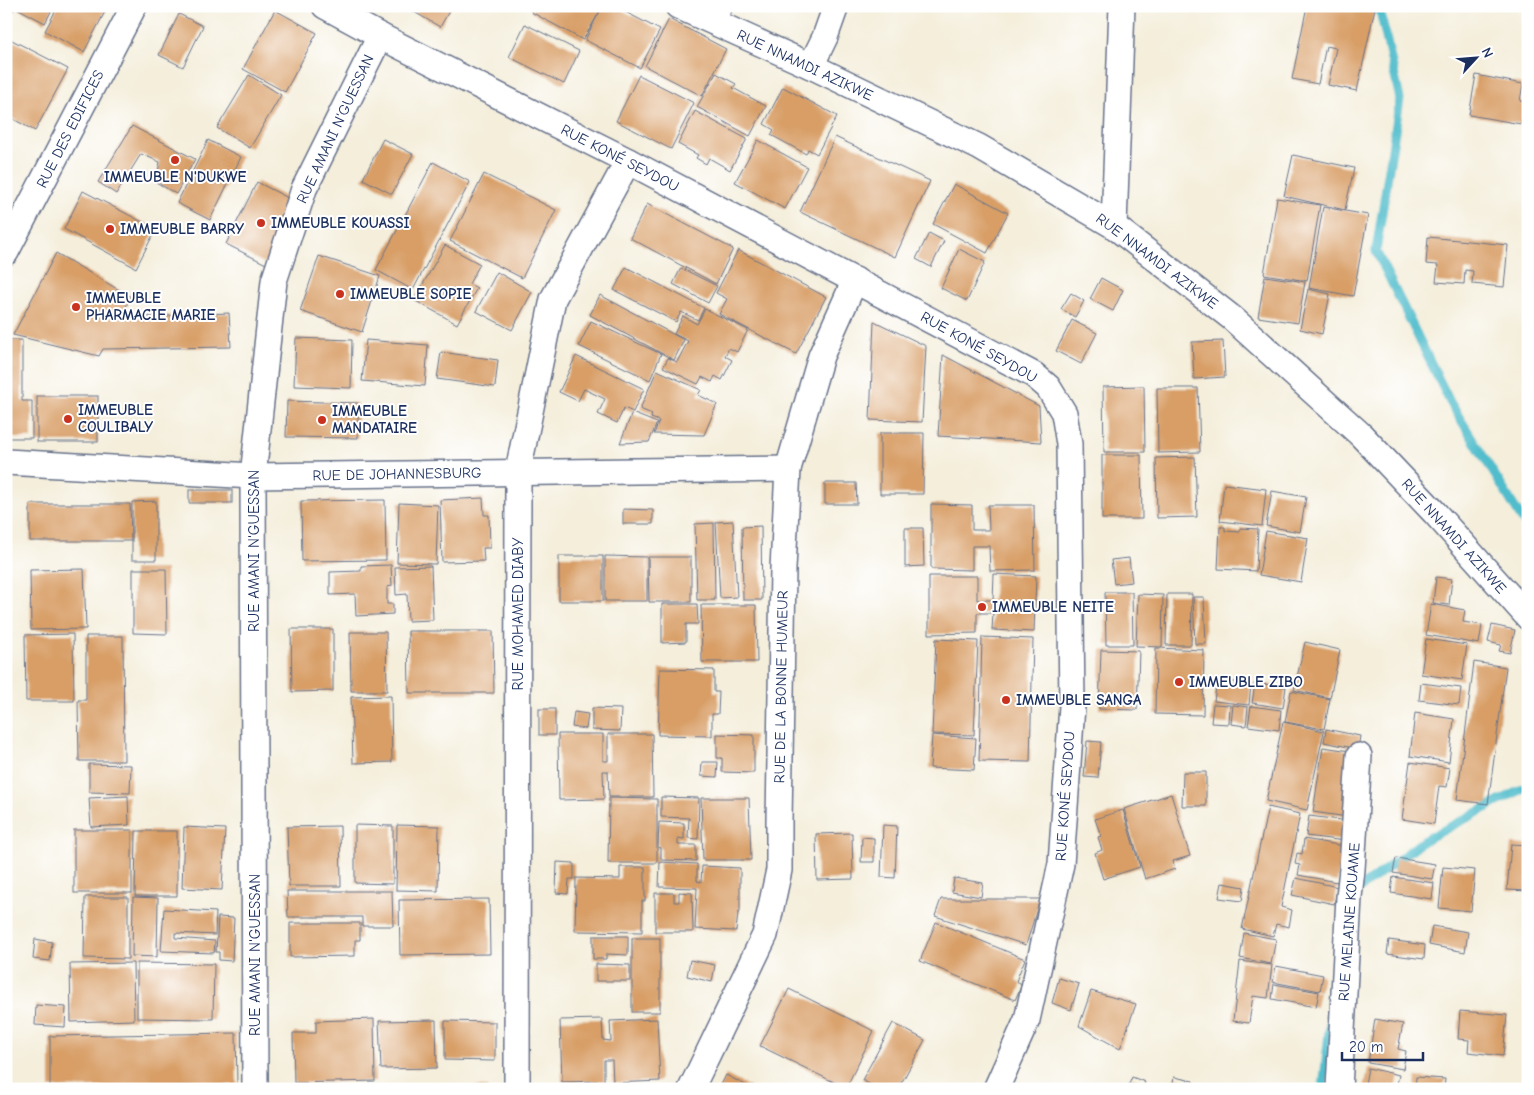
<svg xmlns="http://www.w3.org/2000/svg" width="1534" height="1095" font-family="'Comic Neue',sans-serif">
<style>
.lines{fill:none;stroke-linecap:round;stroke-linejoin:round}
.stream{stroke:#51bdcc;stroke-width:9}
.building{fill:#d89e66}
.lane-casing{stroke:#67728a;stroke-width:15}
.street-casing{stroke:#67728a;stroke-width:28}
.lane{stroke:#fff;stroke-width:12}
.street{stroke:#fff;stroke-width:25}
.poi-dot{fill:#c8321e;stroke:#fff;stroke-width:2}
.labels{text-anchor:middle;stroke-width:4;stroke-linejoin:round;paint-order:stroke}
.street-label{font-size:15px;fill:#1b2f5e;stroke:#fff}
.poi-label{font-size:15px;font-weight:bold;fill:#1b2f5e;stroke:#fff;text-anchor:start}
</style>
<rect width="100%" height="100%" fill="#fff"/>
<filter id="ink" filterUnits="userSpaceOnUse"><feTurbulence type="fractalNoise" baseFrequency=".02" numOctaves="2"/><feDisplacementMap in="SourceGraphic" scale="10" xChannelSelector="R" yChannelSelector="G"/><feConvolveMatrix kernelMatrix="1 2 1 2 8 2 1 2 1" color-interpolation-filters="sRGB"/></filter>
<filter id="wash" filterUnits="userSpaceOnUse"><feTurbulence type="fractalNoise" baseFrequency=".0096" numOctaves="4" result="noise"/><feDisplacementMap in="SourceGraphic" scale="20" xChannelSelector="R" yChannelSelector="G"/><feGaussianBlur stdDeviation="1.12" result="paint"/><feColorMatrix in="noise" values="0 0 0 0 0 0 0 0 0 0 0 0 0 0 0 0 0 1.4 0 .05"/><feComposite in="paint" operator="in"/></filter>
<g filter="url(#wash)">
<rect width="100%" height="100%" fill="#f4eedb"/>
<g class="lines">
<g class="stream">
<polyline points="1379,6 1400,99 1376,251 1450,402 1528,529"/>
<polyline points="1354,893 1423,841 1528,786"/>
<polyline points="1323,1089 1331,1015"/>
</g>
</g>
<g id="blocks">
<g class="building">
<polygon points="6,6 54,6 45,23 15,7 13,11 6,8"/>
<polygon points="58,6 108,6 84,52 45,31"/>
<polygon points="404,6 452,6 440,27"/>
<polygon points="534,6 614,6 660,30 640,68 585,40 600,11 583,40 531,12"/>
<polygon points="1307,6 1368,6 1375,8 1357,91 1328,85 1336,48 1326,46 1318,84 1292,79"/>
<polygon points="275,10 317,33 285,92 243,69"/>
<polygon points="179,14 203,26 183,67 159,55"/>
<polygon points="669,19 726,49 702,96 645,66"/>
<polygon points="525,24 579,51 564,84 509,57"/>
<polygon points="6,37 68,69 35,131 6,115"/>
<polygon points="716,73 736,84 733,88 766,106 750,136 697,107"/>
<polygon points="249,75 281,95 250,148 217,128"/>
<polygon points="639,75 694,103 671,149 616,121"/>
<polygon points="1476,75 1523,84 1520,101 1525,102 1521,124 1469,115"/>
<polygon points="783,87 837,116 817,154 808,149 806,154 771,135 774,130 764,124"/>
<polygon points="695,111 747,139 730,170 709,158 706,164 696,158 698,155 678,144"/>
<polygon points="132,126 195,159 176,194 156,182 160,162 141,154 116,194 98,182"/>
<polygon points="835,137 930,181 895,257 800,212"/>
<polygon points="383,139 413,154 392,194 363,179"/>
<polygon points="208,140 241,157 210,220 177,203"/>
<polygon points="758,140 807,167 785,209 735,182"/>
<polygon points="1293,155 1354,168 1345,210 1284,196"/>
<polygon points="433,162 470,182 413,290 376,270"/>
<polygon points="484,174 556,210 522,278 450,241"/>
<polygon points="257,182 296,202 266,264 226,244"/>
<polygon points="954,184 1008,213 987,253 933,224"/>
<polygon points="83,191 156,229 136,268 64,229"/>
<polygon points="1277,198 1320,205 1307,281 1264,274"/>
<polygon points="647,204 733,249 716,284 630,238"/>
<polygon points="1323,207 1368,215 1353,296 1309,288"/>
<polygon points="929,233 944,241 931,267 916,259"/>
<polygon points="1428,237 1508,245 1504,287 1472,284 1473,271 1465,270 1464,284 1436,282 1438,265 1426,264"/>
<polygon points="445,245 480,264 469,284 477,288 457,324 414,300"/>
<polygon points="959,249 985,262 967,301 941,288"/>
<polygon points="738,250 826,297 796,354 719,314 727,299 716,293"/>
<polygon points="56,253 131,297 120,318 229,313 231,347 103,349 99,356 13,335"/>
<polygon points="319,256 380,276 362,332 300,311"/>
<polygon points="626,267 704,308 698,320 681,312 676,322 614,290"/>
<polygon points="681,268 717,286 708,303 673,284"/>
<polygon points="497,272 532,292 512,330 476,311"/>
<polygon points="1265,276 1305,282 1298,323 1258,317"/>
<polygon points="1101,278 1123,290 1113,311 1090,299"/>
<polygon points="1308,289 1330,294 1322,334 1300,329"/>
<polygon points="1071,293 1084,301 1075,317 1061,309"/>
<polygon points="600,295 684,340 674,360 590,315"/>
<polygon points="705,309 748,330 737,352 729,348 725,356 732,360 722,380 715,376 712,382 702,377 698,384 663,367 668,358 677,362 688,341 674,334 683,316 697,324"/>
<polygon points="1072,320 1097,333 1081,364 1056,351"/>
<polygon points="591,321 661,354 650,380 579,346"/>
<polygon points="874,321 926,346 922,422 870,420"/>
<polygon points="296,338 352,340 351,388 294,386"/>
<polygon points="6,340 22,340 22,401 32,401 32,438 6,438"/>
<polygon points="366,340 428,345 425,386 362,381"/>
<polygon points="1223,341 1225,377 1194,379 1192,342"/>
<polygon points="441,352 498,360 495,387 437,379"/>
<polygon points="943,355 1039,406 1041,442 938,436"/>
<polygon points="576,356 644,389 633,412 624,408 617,423 598,414 605,399 584,389 578,401 559,392"/>
<polygon points="657,370 701,390 698,395 717,404 704,435 654,434 659,421 651,418 652,414 640,409"/>
<polygon points="1144,386 1145,452 1104,452 1103,387"/>
<polygon points="1157,388 1198,388 1200,452 1158,453"/>
<rect x="37" y="396" width="61" height="46"/>
<polygon points="287,401 358,403 358,438 286,437"/>
<polygon points="632,413 657,423 649,442 620,443"/>
<polygon points="880,433 924,433 923,494 880,494"/>
<polygon points="1102,455 1141,455 1142,519 1102,519"/>
<polygon points="1195,457 1197,517 1157,518 1156,458"/>
<polygon points="825,483 856,483 857,504 825,504"/>
<polygon points="1224,484 1266,489 1262,526 1220,521"/>
<rect x="189" y="490" width="43" height="13"/>
<polygon points="1272,491 1306,497 1300,532 1266,526"/>
<polygon points="483,498 484,515 489,515 490,548 483,548 484,561 442,562 440,500"/>
<polygon points="385,500 386,560 302,561 301,501"/>
<polygon points="156,501 156,560 132,560 132,502"/>
<polygon points="399,503 438,505 436,564 397,563"/>
<polygon points="30,504 130,504 131,541 30,541"/>
<polygon points="931,504 972,505 972,530 989,530 988,505 1034,505 1035,570 990,571 989,546 972,546 972,570 931,569"/>
<polygon points="623,509 653,510 653,524 623,524"/>
<polygon points="733,521 737,597 720,598 716,522"/>
<polygon points="714,523 715,600 697,600 695,524"/>
<polygon points="761,526 762,600 743,600 742,527"/>
<polygon points="1220,527 1225,527 1225,531 1240,532 1240,528 1258,529 1256,571 1218,569"/>
<polygon points="905,528 923,528 924,566 905,567"/>
<polygon points="1266,531 1308,538 1301,582 1259,575"/>
<rect x="559" y="556" width="44" height="45"/>
<polygon points="605,556 647,557 647,601 605,601"/>
<polygon points="648,557 691,557 691,602 649,602"/>
<polygon points="1129,558 1132,582 1114,584 1111,560"/>
<polygon points="391,565 392,586 387,587 387,604 393,604 393,614 356,616 355,594 330,595 330,572 361,571 361,566"/>
<polygon points="431,566 433,620 408,621 407,594 396,595 395,567"/>
<polygon points="84,569 86,629 31,630 30,570"/>
<polygon points="133,569 166,569 167,634 133,633"/>
<polygon points="994,574 1036,576 1034,632 992,630 993,613 977,613 977,633 929,634 929,576 977,576 977,600 993,600"/>
<polygon points="1436,577 1452,579 1449,605 1433,603"/>
<polygon points="1105,592 1132,592 1133,645 1106,645"/>
<polygon points="1138,594 1163,595 1162,647 1136,646"/>
<polygon points="1167,594 1192,594 1191,645 1166,645"/>
<polygon points="1193,597 1204,597 1206,644 1195,644"/>
<polygon points="662,604 697,604 698,624 686,624 686,642 662,643"/>
<polygon points="1431,604 1465,610 1463,622 1482,625 1479,644 1426,635"/>
<polygon points="701,605 756,605 757,662 702,662"/>
<polygon points="1492,625 1515,630 1510,653 1499,651 1501,645 1488,642"/>
<polygon points="291,629 333,629 333,691 292,692"/>
<polygon points="408,631 493,631 494,693 409,693"/>
<polygon points="350,632 386,632 387,691 351,691"/>
<polygon points="73,634 74,701 26,701 25,635"/>
<polygon points="86,636 123,636 124,761 79,761 78,700 86,700"/>
<polygon points="982,637 1033,639 1030,762 979,761"/>
<polygon points="936,639 978,641 974,735 932,734"/>
<polygon points="1426,639 1467,645 1462,680 1421,674"/>
<polygon points="1305,642 1340,650 1330,698 1294,690"/>
<polygon points="1156,648 1204,650 1203,715 1155,714"/>
<polygon points="1101,650 1139,651 1137,710 1099,709"/>
<polygon points="1474,662 1506,667 1488,804 1457,800"/>
<polygon points="660,669 714,670 714,692 719,692 718,714 712,714 712,736 658,735"/>
<polygon points="1217,680 1251,684 1249,705 1214,701"/>
<polygon points="1255,683 1286,687 1283,708 1252,703"/>
<polygon points="1421,683 1461,688 1459,705 1419,700"/>
<polygon points="1291,691 1330,699 1324,729 1285,722"/>
<polygon points="391,696 392,762 353,763 351,697"/>
<polygon points="1213,704 1230,705 1229,724 1211,723"/>
<polygon points="1233,705 1248,707 1246,726 1231,724"/>
<polygon points="1251,706 1281,710 1279,730 1248,726"/>
<polygon points="592,708 621,709 620,731 592,730"/>
<rect x="539" y="709" width="16" height="26"/>
<polygon points="574,712 588,714 586,729 572,727"/>
<polygon points="1415,713 1454,719 1449,762 1410,756"/>
<polygon points="1283,722 1324,731 1307,810 1266,801"/>
<polygon points="1326,729 1360,736 1358,749 1324,742"/>
<polygon points="558,734 603,734 603,761 608,761 608,734 652,734 653,797 609,797 608,771 603,771 604,799 559,800"/>
<polygon points="717,734 754,735 754,773 722,772 722,758 717,758"/>
<polygon points="932,735 976,738 974,770 930,768"/>
<polygon points="1087,741 1101,742 1098,778 1084,777"/>
<polygon points="1323,747 1357,752 1348,817 1313,812"/>
<polygon points="702,762 718,762 717,777 701,776"/>
<polygon points="1410,762 1450,768 1447,787 1439,786 1434,824 1402,819"/>
<polygon points="89,764 131,765 130,793 89,792"/>
<polygon points="1183,772 1206,772 1206,806 1182,806"/>
<polygon points="1171,794 1190,856 1173,861 1175,869 1145,879 1124,809"/>
<polygon points="128,796 129,825 91,827 89,798"/>
<polygon points="661,797 699,798 698,839 688,838 689,818 661,817"/>
<polygon points="609,798 657,799 657,863 608,863"/>
<polygon points="701,798 749,798 751,860 703,860"/>
<polygon points="1268,807 1300,814 1281,907 1292,910 1289,927 1276,924 1273,936 1242,929"/>
<polygon points="1123,810 1140,867 1103,879 1095,853 1102,850 1098,837 1101,836 1095,819"/>
<polygon points="1309,816 1348,821 1345,841 1306,836"/>
<polygon points="659,822 684,823 684,839 678,838 678,845 696,845 696,861 661,860 661,848 658,847"/>
<polygon points="355,825 393,826 393,884 355,883"/>
<polygon points="397,825 439,826 438,891 396,890"/>
<polygon points="883,825 897,826 895,878 881,877"/>
<polygon points="340,826 341,886 289,886 287,827"/>
<polygon points="184,827 225,829 222,890 182,888"/>
<rect x="74" y="830" width="58" height="63"/>
<polygon points="136,831 177,831 177,896 135,896"/>
<polygon points="852,833 853,879 817,880 816,834"/>
<polygon points="862,837 874,838 874,862 861,862"/>
<polygon points="1304,839 1344,846 1337,882 1298,875 1300,865 1295,864 1297,853 1302,854"/>
<polygon points="1511,844 1528,845 1528,891 1507,890"/>
<polygon points="1396,858 1435,864 1432,879 1393,873"/>
<polygon points="557,862 574,863 574,879 569,879 568,894 556,893"/>
<polygon points="660,862 697,864 697,881 701,882 702,866 740,868 740,912 738,913 736,931 695,929 697,888 659,887"/>
<polygon points="620,867 645,867 645,901 642,901 642,932 575,931 576,878 620,879"/>
<polygon points="1443,867 1475,870 1471,911 1439,908"/>
<polygon points="1393,877 1434,883 1432,899 1391,893"/>
<polygon points="954,878 983,883 981,897 952,892"/>
<polygon points="1296,878 1338,887 1334,904 1292,895"/>
<polygon points="1222,883 1244,887 1242,901 1219,898"/>
<polygon points="287,891 392,891 393,926 362,926 362,917 288,917"/>
<polygon points="679,892 692,893 693,932 655,932 655,893 674,893 674,902 679,902"/>
<polygon points="85,897 128,897 128,959 84,958"/>
<polygon points="133,897 158,898 157,957 132,956"/>
<polygon points="489,899 490,954 400,955 399,900"/>
<polygon points="941,899 1040,899 1026,945 935,916"/>
<polygon points="164,909 216,912 215,935 175,933 175,938 215,941 214,953 161,951"/>
<polygon points="218,917 234,918 232,961 219,960 219,952 216,952"/>
<polygon points="936,922 1025,959 1016,981 1022,984 1015,1000 920,961"/>
<polygon points="290,923 360,923 360,940 355,940 355,956 290,957"/>
<polygon points="1432,926 1468,932 1465,952 1429,945"/>
<polygon points="1244,933 1276,939 1271,964 1240,958"/>
<polygon points="593,936 628,936 628,955 606,954 606,959 593,959"/>
<rect x="632" y="938" width="28" height="74"/>
<polygon points="35,939 52,942 50,961 33,959"/>
<polygon points="1389,940 1425,945 1424,959 1387,954"/>
<polygon points="690,960 715,965 712,982 687,976"/>
<polygon points="1240,961 1272,965 1268,998 1253,996 1249,1023 1233,1021"/>
<polygon points="133,963 134,1020 71,1022 70,964"/>
<polygon points="137,963 214,964 213,1019 137,1018"/>
<polygon points="596,964 630,965 630,981 596,981"/>
<polygon points="1276,966 1323,975 1320,991 1273,982"/>
<polygon points="1059,978 1079,984 1071,1010 1052,1003"/>
<polygon points="1274,984 1319,992 1316,1007 1272,999"/>
<polygon points="789,989 874,1031 846,1088 760,1046"/>
<polygon points="1091,991 1136,1004 1120,1049 1079,1026"/>
<polygon points="36,1005 66,1007 65,1027 35,1025"/>
<polygon points="1460,1011 1507,1015 1503,1056 1468,1052 1469,1040 1458,1039"/>
<polygon points="374,1019 375,1081 294,1083 293,1033 316,1033 316,1021"/>
<polygon points="602,1019 603,1040 611,1041 610,1021 657,1019 660,1081 613,1083 612,1060 604,1060 604,1081 562,1082 560,1020"/>
<polygon points="1375,1019 1403,1024 1398,1049 1406,1051 1403,1069 1368,1063"/>
<polygon points="436,1020 437,1068 381,1069 379,1021"/>
<polygon points="445,1021 495,1022 495,1061 445,1060"/>
<polygon points="893,1023 925,1040 898,1089 878,1089 862,1080"/>
<polygon points="236,1033 237,1085 50,1088 50,1036"/>
<polygon points="1368,1068 1399,1075 1396,1089 1364,1089"/>
<polygon points="726,1075 753,1089 719,1089"/>
<polygon points="1132,1077 1145,1082 1142,1089 1127,1089"/>
<polygon points="1174,1077 1193,1081 1191,1089 1172,1089"/>
<polygon points="1416,1077 1445,1079 1444,1089 1415,1089"/>
<polygon points="289,1085 339,1086 339,1089 289,1089"/>
<polygon points="394,1086 487,1087 487,1089 394,1089"/>
</g>
</g>
</g>
<g filter="url(#ink)">
<use href="#blocks" fill-opacity="0" stroke="#67728a" stroke-width="1"/>
<g class="lines">
<g class="lane-casing">
<polyline id="lane" points="717,24 727,6"/>
</g>
<g class="street-casing">
<g id="street">
<polyline points="325,6 380,36 628,161 1034,375 1048,387 1064,413 1069,444 1072,706 1061,864 1027,1020 996,1089"/>
<polyline points="678,6 811,66 979,147 1114,226 1232,318 1361,435 1434,512 1528,617"/>
<polyline points="811,66 825,37 836,6"/>
<polyline points="1114,226 1122,6"/>
<polyline points="6,252 134,6"/>
<polyline points="6,462 253,476 788,469"/>
<polyline points="255,1089 253,476 274,281 304,189 380,36"/>
<polyline points="517,1089 518,471 553,299 628,161"/>
<polyline points="691,1089 765,935 779,870 779,821 783,569 788,469 821,356 855,280"/>
<polyline points="1339,1089 1349,897 1352,869 1359,756"/>
</g>
</g>
<use href="#lane" class="lane"/>
<use href="#street" class="street"/>
</g>
</g>
<g class="poi-dot">
<circle cx="175" cy="160" r="5"/>
<circle cx="261" cy="223" r="5"/>
<circle cx="110" cy="229" r="5"/>
<circle cx="340" cy="294" r="5"/>
<circle cx="76" cy="307" r="5"/>
<circle cx="68" cy="419" r="5"/>
<circle cx="322" cy="420" r="5"/>
<circle cx="982" cy="607" r="5"/>
<circle cx="1179" cy="682" r="5"/>
<circle cx="1006" cy="700" r="5"/>
</g>
<g class="labels">
<g class="street-label">
<text transform="translate(805 65) rotate(25)" y="5">RUE NNAMDI AZIKWE</text>
<text transform="translate(70 129) rotate(-63)" y="5">RUE DES EDIFICES</text>
<text transform="translate(335 129) rotate(-65)" y="5">RUE AMANI N'GUESSAN</text>
<text transform="translate(620 158) rotate(27)" y="5">RUE KONÉ SEYDOU</text>
<text transform="translate(1157 261) rotate(37)" y="5">RUE NNAMDI AZIKWE</text>
<text transform="translate(979 347) rotate(29)" y="5">RUE KONÉ SEYDOU</text>
<text transform="translate(397 474) rotate(-1)" y="5">RUE DE JOHANNESBURG</text>
<text transform="translate(1454 536) rotate(48)" y="5">RUE NNAMDI AZIKWE</text>
<text transform="translate(254 551) rotate(-90)" y="5">RUE AMANI N'GUESSAN</text>
<text transform="translate(518 614) rotate(-90)" y="5">RUE MOHAMED DIABY</text>
<text transform="translate(781 687) rotate(-89)" y="5">RUE DE LA BONNE HUMEUR</text>
<text transform="translate(1065 796) rotate(-86)" y="5">RUE KONÉ SEYDOU</text>
<text transform="translate(1349 922) rotate(-86)" y="5">RUE MELAINE KOUAME</text>
<text transform="translate(255 955) rotate(-90)" y="5">RUE AMANI N'GUESSAN</text>
</g>
<g class="poi-label">
<text x="175" y="182" text-anchor="middle">IMMEUBLE N'DUKWE</text>
<text x="271" y="228">IMMEUBLE KOUASSI</text>
<text x="120" y="234">IMMEUBLE BARRY</text>
<text x="350" y="299">IMMEUBLE SOPIE</text>
<text x="86" y="303">IMMEUBLE<tspan x="86" dy="17">PHARMACIE MARIE</tspan></text>
<text x="78" y="415">IMMEUBLE<tspan x="78" dy="17">COULIBALY</tspan></text>
<text x="332" y="416">IMMEUBLE<tspan x="332" dy="17">MANDATAIRE</tspan></text>
<text x="992" y="612">IMMEUBLE NEITE</text>
<text x="1189" y="687">IMMEUBLE ZIBO</text>
<text x="1016" y="705">IMMEUBLE SANGA</text>
</g>
</g>
<rect width="1534" height="1095" fill="none" stroke="#fff" stroke-width="25"/>
<g transform="translate(1476 58) rotate(64)" stroke="#ffffff" stroke-width="4" paint-order="stroke">
<path d="M0-4L9 19L0 12L-9 19Z" fill="#1b2f5e"/>
<text y="-8" font-size="14" font-weight="bold" text-anchor="middle" fill="#1b2f5e">N</text>
</g>
<path d="M1342 1052v8h81v-8" fill="none" stroke="#1b2f5e" stroke-width="2.5"/>
<text x="1349" y="1052" font-size="15" fill="#1b2f5e" stroke="#ffffff" stroke-width="4" paint-order="stroke">20 m</text>
</svg>
